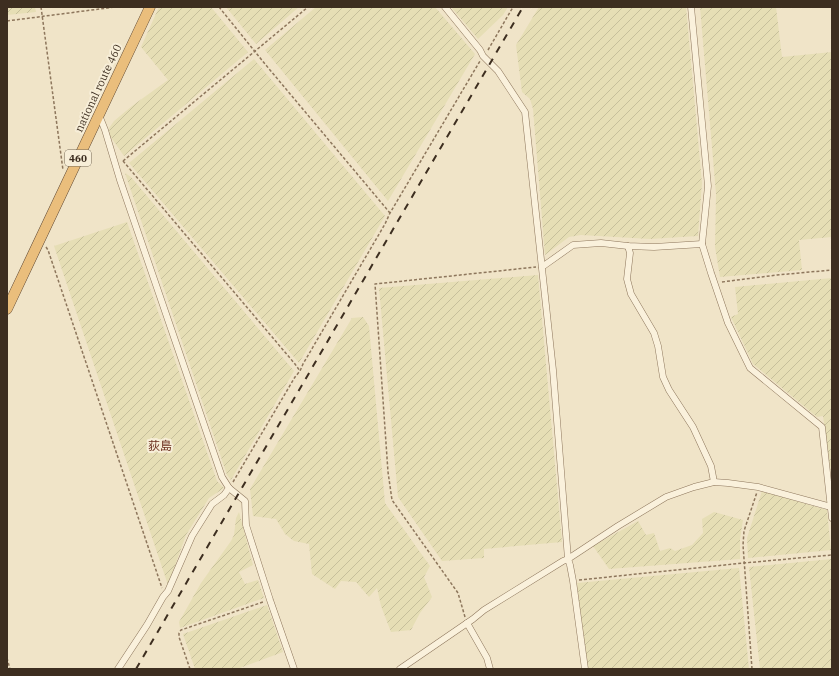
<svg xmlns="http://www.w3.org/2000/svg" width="839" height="676" font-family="'IBM Plex Serif','Noto Sans JP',serif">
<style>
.farmland{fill:url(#farmland-furrows)}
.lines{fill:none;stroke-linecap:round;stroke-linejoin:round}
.minor-casing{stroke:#8d765c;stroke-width:7}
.trunk-casing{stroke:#5b4430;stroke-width:11}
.path{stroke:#8d765c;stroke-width:1.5;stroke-dasharray:3 2;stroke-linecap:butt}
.minor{stroke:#faf1dc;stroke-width:6}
.trunk{stroke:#eabe7c;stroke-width:10}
.rail{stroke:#3d2e20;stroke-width:2;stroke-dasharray:7 7;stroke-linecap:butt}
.labels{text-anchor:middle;stroke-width:4;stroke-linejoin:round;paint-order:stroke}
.shield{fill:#f7eed8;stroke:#756857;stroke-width:1}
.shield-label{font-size:10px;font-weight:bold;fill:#3d2e20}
.street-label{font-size:11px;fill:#3d2e20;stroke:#f7eed8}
.neighbourhood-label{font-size:12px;fill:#6b2e1e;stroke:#f7eed8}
</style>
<defs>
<pattern id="farmland-furrows" width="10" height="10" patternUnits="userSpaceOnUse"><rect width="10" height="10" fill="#e6deb5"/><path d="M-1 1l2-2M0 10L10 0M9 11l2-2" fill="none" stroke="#c6bf9b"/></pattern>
</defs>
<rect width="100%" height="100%" fill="#f0e4c8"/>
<g class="farmland">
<polygon points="7,7 35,7 36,12 7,15"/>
<polygon points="159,7 211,7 248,52 124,156 110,136 109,128 114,121 132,106 168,80 141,47"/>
<polygon points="226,7 299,7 256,44"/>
<polygon points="316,7 435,7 475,54 388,201 265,50"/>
<polygon points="451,7 508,7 503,15 478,39"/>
<polygon points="539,7 686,7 702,183 698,236 650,239 581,235 569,237 545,255 533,109 530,99 522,92 516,45"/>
<polygon points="700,7 776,7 782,57 832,52 832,237 799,240 802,270 720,277 715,247 716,194"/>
<polygon points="254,59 385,216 299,363 129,163"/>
<polygon points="125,173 131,177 294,371 231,480 227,475"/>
<polygon points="127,222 217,481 224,488 209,498 186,535 168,585 54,246"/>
<polygon points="538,275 562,542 484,549 484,558 442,561 398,497 379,288"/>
<polygon points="832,278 832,480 823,416 817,417 753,364 731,317 738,314 735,287"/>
<polygon points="363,317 369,326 385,503 430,566 424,577 432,597 420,613 411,630 391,632 381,606 377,588 369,597 356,582 341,581 335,589 312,574 309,544 294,541 285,534 276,519 253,516 250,489 352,318"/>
<polygon points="762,491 827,510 831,550 748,558 747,538"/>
<polygon points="239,512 253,565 239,572 245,584 258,580 264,598 180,628 179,622 201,583 231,541 234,535 236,518"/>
<polygon points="714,512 743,520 740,539 740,559 609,569 593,546 638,521 646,535 654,533 660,551 670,548 675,551 692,545 703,533 702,519"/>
<polygon points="832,559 832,669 760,669 749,567"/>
<polygon points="739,568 749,669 587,669 577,583"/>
<polygon points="267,605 283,652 237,669 195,669 183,634"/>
</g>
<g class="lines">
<g class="minor-casing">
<g id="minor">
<polyline points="445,7 480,50 483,56 498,71 525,112 553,370 568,559 570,565 573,581 585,669"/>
<polyline points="691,7 708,186 702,244 711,273 728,323 750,368 822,427 832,518"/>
<polyline points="99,115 105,130 120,180 222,477 229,488 245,501 246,525 270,600 294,669"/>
<polyline points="628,246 630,253 627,279 631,294 654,333 658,346 663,377 669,390 693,427 711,466 714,482"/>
<polyline points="542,267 573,245 601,243 628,246 654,247 702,244"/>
<polyline points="467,623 487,658 490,669"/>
<polyline points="118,669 147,625 163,597 168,591 192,536 212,504 224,495 229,488"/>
<polyline points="400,669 473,619 484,610 563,561 568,559 618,526 666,497 694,487 714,482 728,483 758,487 831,507"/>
</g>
</g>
<g class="trunk-casing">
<polyline id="trunk" points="7,309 150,7"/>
</g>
<g class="path">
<polyline points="41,7 63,170"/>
<polyline points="219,7 265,64 390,213"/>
<polyline points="7,21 115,7"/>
<polyline points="488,50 513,7"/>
<polyline points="123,161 295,364 300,371"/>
<polyline points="123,161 308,7"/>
<polyline points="46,247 48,250 162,588"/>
<polyline points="722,282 777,275 832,270"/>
<polyline points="233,482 295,377 300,371 303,364 385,224 390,213 480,61"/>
<polyline points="579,580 744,563 832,555"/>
<polyline points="465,617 458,593 392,500 388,472 375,284 536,267"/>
<polyline points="7,658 10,669"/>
<polyline points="190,669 179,637 179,633 181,630 263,602"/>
<polyline points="752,669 743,545 744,531 757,492"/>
</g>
<use href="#minor" class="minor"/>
<use href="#trunk" class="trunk"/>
<polyline class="rail" points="136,669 523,7"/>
</g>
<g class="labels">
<rect class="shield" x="65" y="150" width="26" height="16" rx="3"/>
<g class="shield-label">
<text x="78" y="162">460</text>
</g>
<g class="street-label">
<text transform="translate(98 88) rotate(-65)" y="4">national route 460</text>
</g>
<g class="neighbourhood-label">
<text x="160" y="450">荻島</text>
</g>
</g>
<rect width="839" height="676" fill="none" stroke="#3d2e20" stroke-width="16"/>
</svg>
